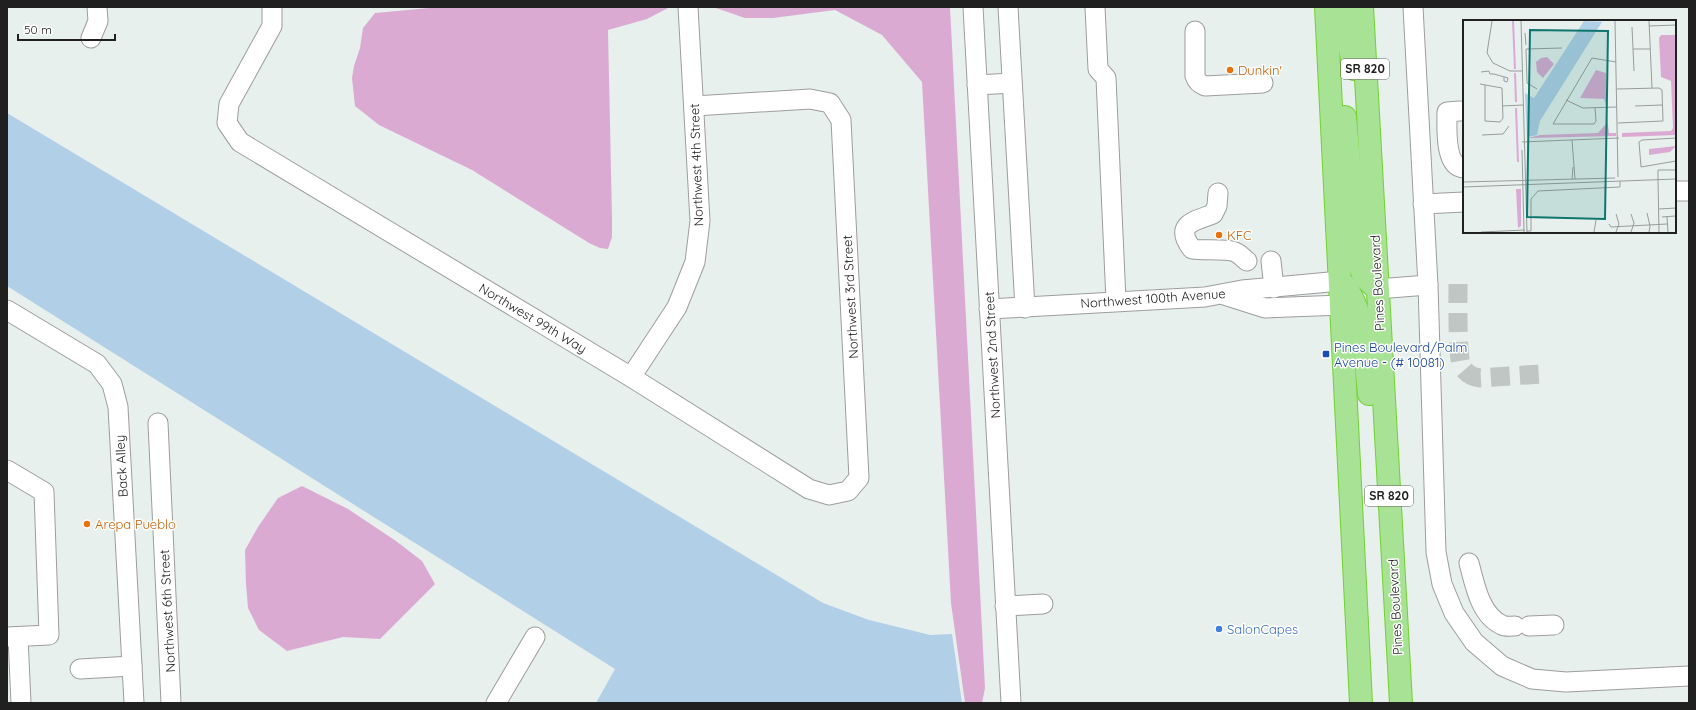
<svg xmlns="http://www.w3.org/2000/svg" width="1696" height="710" font-family="Quicksand,sans-serif">
<style>
.grass{fill:#b1cfe7}
.water{fill:#dbaad3}
.lines{fill:none;stroke-linecap:round;stroke-linejoin:round}
.minor-tunnel{stroke:#bfc6c4;stroke-width:19;stroke-dasharray:19 10;stroke-linecap:butt}
.minor-casing{stroke:#9d9d9d;stroke-width:21}
.highway-casing{stroke:#72d131;stroke-width:24}
.minor{stroke:#fff;stroke-width:19}
.highway{stroke:#a8e294;stroke-width:22}
.food-dot{fill:#e8710a;stroke:#fff;stroke-width:1.5}
.transit-dot{fill:#1a4fb4;stroke:#fff;stroke-width:1.5}
.shop-dot{fill:#3f7fe0;stroke:#fff;stroke-width:1.5}
.labels{text-anchor:middle;stroke-width:3;stroke-linejoin:round;paint-order:stroke}
.shield{fill:#fff;stroke:#636363;stroke-width:1}
.shield-label{font-size:12px;font-weight:bold;fill:#202020}
.food-label{font-size:13px;fill:#c56008;stroke:#fff;text-anchor:start}
.street-label{font-size:13px;fill:#202020;stroke:#fff}
.transit-label{font-size:13px;fill:#164399;stroke:#fff;text-anchor:start}
.shop-label{font-size:13px;fill:#366cbe;stroke:#fff;text-anchor:start}
.inset-river{fill:none;stroke:#dbaad3;stroke-width:2}
.inset-road{fill:none;stroke:#979d9b;stroke-width:1}
.view{fill:#0f766e;fill-opacity:0.15;stroke:#0f766e;stroke-width:2}
.inset-edge{fill:none;stroke:#202020;stroke-width:2}
</style>
<rect width="100%" height="100%" fill="#e7f0ed"/>
<polygon class="grass" points="7,113 823,603 869,620 910,630 930,635 952,634 962,703 596,703 615,669 7,286"/>
<g class="water">
<polygon points="440,7 670,7 647,19 608,30 612,218 612,237 608,249 600,248 589,243 472,170 379,125 355,106 352,78 354,66 360,48 363,28 375,13"/>
<polygon points="713,7 950,7 985,688 982,703 965,703 951,603 922,82 882,35 835,10 773,18 745,18"/>
<polygon points="302,486 348,509 396,541 422,561 435,584 380,639 343,637 287,651 259,630 248,608 246,584 245,550 258,527 278,498"/>
</g>
<g class="lines">
<path class="minor-tunnel" d="M 1458,284 C 1458,299 1457,358 1462,367 C 1467,374 1472,377 1480,378 L 1541,374"/>
<g class="minor-casing">
<g id="minor">
<polyline points="272,7 272,26 229,104 227,123 240,142 631,377 809,489 829,495 848,491 859,478 841,120 830,103 810,99 694,106"/>
<polyline points="973,7 1011,703"/>
<polyline points="1008,7 1025,308"/>
<polyline points="1095,7 1098,69 1106,78 1116,301"/>
<polyline points="1413,7 1428,285 1436,552 1442,584 1454,613 1474,642 1502,666 1532,679 1566,682 1689,676"/>
<path d="M 1195,31 L 1195,76 C 1197,82 1200,84 1205,86 L 1263,83"/>
<polyline points="91,38 98,21 97,7"/>
<polyline points="977,85 1012,83"/>
<path d="M 1460,111 L 1447,112 C 1447,126 1444,167 1464,168"/>
<polyline points="1675,191 1689,191"/>
<path d="M 1218,193 L 1217,206 L 1213,214 C 1195,221 1173,224 1192,249 C 1204,251 1229,248 1237,253 C 1241,255 1244,259 1247,261"/>
<polyline points="1423,204 1464,202"/>
<polyline points="1271,261 1274,288"/>
<polyline points="1377,289 1428,285"/>
<polyline points="1224,295 1265,308 1342,305"/>
<polyline points="989,309 1205,297 1242,290 1340,281"/>
<polyline points="7,310 97,364 112,384 118,407 134,703"/>
<polyline points="631,377 677,307 695,262 700,221 688,7"/>
<polyline points="158,423 171,703"/>
<polyline points="7,470 44,492 49,635 7,637"/>
<path d="M 1469,563 C 1475,585 1480,615 1502,625 C 1506,627 1511,626 1515,626"/>
<polyline points="1005,606 1043,604"/>
<polyline points="1529,626 1554,625"/>
<polyline points="18,637 21,703"/>
<polyline points="80,669 132,666"/>
<polyline points="496,703 535,637"/>
</g>
</g>
<g class="highway-casing">
<g id="highway">
<polyline points="1326,7 1361,703"/>
<polyline points="1346,7 1348,39 1354,69"/>
<polyline points="1362,7 1401,703"/>
<polyline points="1345,117 1358,262 1364,277 1377,289"/>
<path d="M 1344,285 C 1366,312 1365,361 1369,394"/>
</g>
</g>
<use href="#minor" class="minor"/>
<use href="#highway" class="highway"/>
</g>
<g class="food-dot">
<circle cx="1230" cy="70" r="4"/>
<circle cx="1219" cy="235" r="4"/>
<circle cx="87" cy="524" r="4"/>
</g>
<rect class="transit-dot" x="1322" y="350" width="8" height="8" rx="2"/>
<circle class="shop-dot" cx="1219" cy="629" r="4"/>
<g class="labels">
<g class="shield">
<rect x="1341" y="59" width="48" height="20" rx="3"/>
<rect x="1365" y="486" width="48" height="20" rx="3"/>
</g>
<g class="shield-label">
<text x="1365" y="73">SR 820</text>
<text x="1389" y="500">SR 820</text>
</g>
<g class="food-label">
<text x="1238" y="75">Dunkin'</text>
<text x="1227" y="240">KFC</text>
<text x="95" y="529">Arepa Pueblo</text>
</g>
<g class="street-label">
<text transform="translate(696 165) rotate(-92)" y="5">Northwest 4th Street</text>
<text transform="translate(1377 283) rotate(-93)" y="5">Pines Boulevard</text>
<text transform="translate(850 297) rotate(-93)" y="5">Northwest 3rd Street</text>
<text transform="translate(1153 298) rotate(-4)" y="5">Northwest 100th Avenue</text>
<text transform="translate(533 318) rotate(31)" y="5">Northwest 99th Way</text>
<text transform="translate(992 355) rotate(-93)" y="5">Northwest 2nd Street</text>
<text transform="translate(121 466) rotate(-93)" y="5">Back Alley</text>
<text transform="translate(1395 607) rotate(-93)" y="5">Pines Boulevard</text>
<text transform="translate(167 611) rotate(-93)" y="5">Northwest 6th Street</text>
</g>
<g class="transit-label">
<text x="1334" y="352">Pines Boulevard/Palm<tspan x="1334" dy="15">Avenue - (# 10081)</tspan></text>
</g>
<g class="shop-label">
<text x="1227" y="634">SalonCapes</text>
</g>
</g>
<g transform="translate(1463 20)">
<rect width="213" height="213" fill="#e7f0ed"/>
<path d="M 121,1 L 142,2 L 139,2 L 77,101 L 74,115 L 64,117 L 62,73 L 71,78 Z" fill="#b1cfe7"/>
<path d="M 198,15 L 213,15 L 213,115 L 159,117 L 159,113 L 208,111 L 210,108 L 208,61 L 198,57 L 196,18 ZM 84,37 L 91,44 L 80,58 L 74,52 L 73,42 L 78,38 ZM 133,50 L 143,53 L 143,85 L 141,79 L 117,78 ZM 143,90 L 146,113 L 153,113 L 153,116 L 65,118 L 77,115 L 135,113 L 143,104 ZM 213,126 L 207,132 L 186,135 L 186,129 ZM 53,169 L 58,169 L 58,206 L 55,208 Z" fill="#dbaad3"/>
<path class="inset-river" d="M 50,1 L 52,49M 52,53 L 53,82M 53,88 L 55,142"/>
<path class="inset-road" d="M 29,1 L 24,33 L 30,43 L 47,51 L 60,51M 58,1 L 64,212M 152,1 L 155,157M 186,1 L 189,68M 186,6 L 213,5M 169,7 L 171,51M 62,13 L 63,25M 170,29 L 187,29M 18,52 L 26,51 L 27,54 L 31,54 L 45,58 L 44,62 L 41,61 L 41,57M 17,64 L 39,68 L 40,98 L 37,102 L 22,101 L 22,65M 74,69 L 64,63 L 63,29 L 99,28M 154,69 L 196,68 L 199,70 L 200,101 L 155,103M 103,80 L 120,88 L 154,87M 39,86 L 60,85M 172,86 L 199,85M 132,88 L 133,101 L 131,104 L 90,104 L 129,38 L 153,42M 19,115 L 40,114 L 46,106M 213,118 L 179,120 L 176,122 L 178,147 L 213,141M 109,120 L 112,159M 59,122 L 156,118M 59,130 L 61,212M 109,159 L 110,147M 195,160 L 196,212M 195,160 L 195,150 L 213,150M 0,162 L 152,158M 0,167 L 213,159M 196,189 L 213,188M 184,193 L 187,206 L 186,212M 153,194 L 156,204 L 153,212M 204,196 L 205,212M 199,197 L 212,196M 146,204 L 148,207 L 204,204M 64,211 L 68,211 L 68,179 L 75,171 L 157,167 L 157,161M 18,212 L 62,210M 131,212 L 133,200M 168,212 L 171,203 L 168,194"/>
<path class="view" d="M 67,10 L 145,11 L 142,199 L 64,197 Z"/>
<rect width="213" height="213" class="inset-edge"/>
</g>
<rect width="1696" height="710" fill="none" stroke="#202020" stroke-width="16"/>
<path d="M18 34v6h97v-6" fill="none" stroke="#202020" stroke-width="2"/>
<text x="24" y="34" font-size="12" fill="#202020" stroke="#ffffff" stroke-width="3" paint-order="stroke">50 m</text>
</svg>
